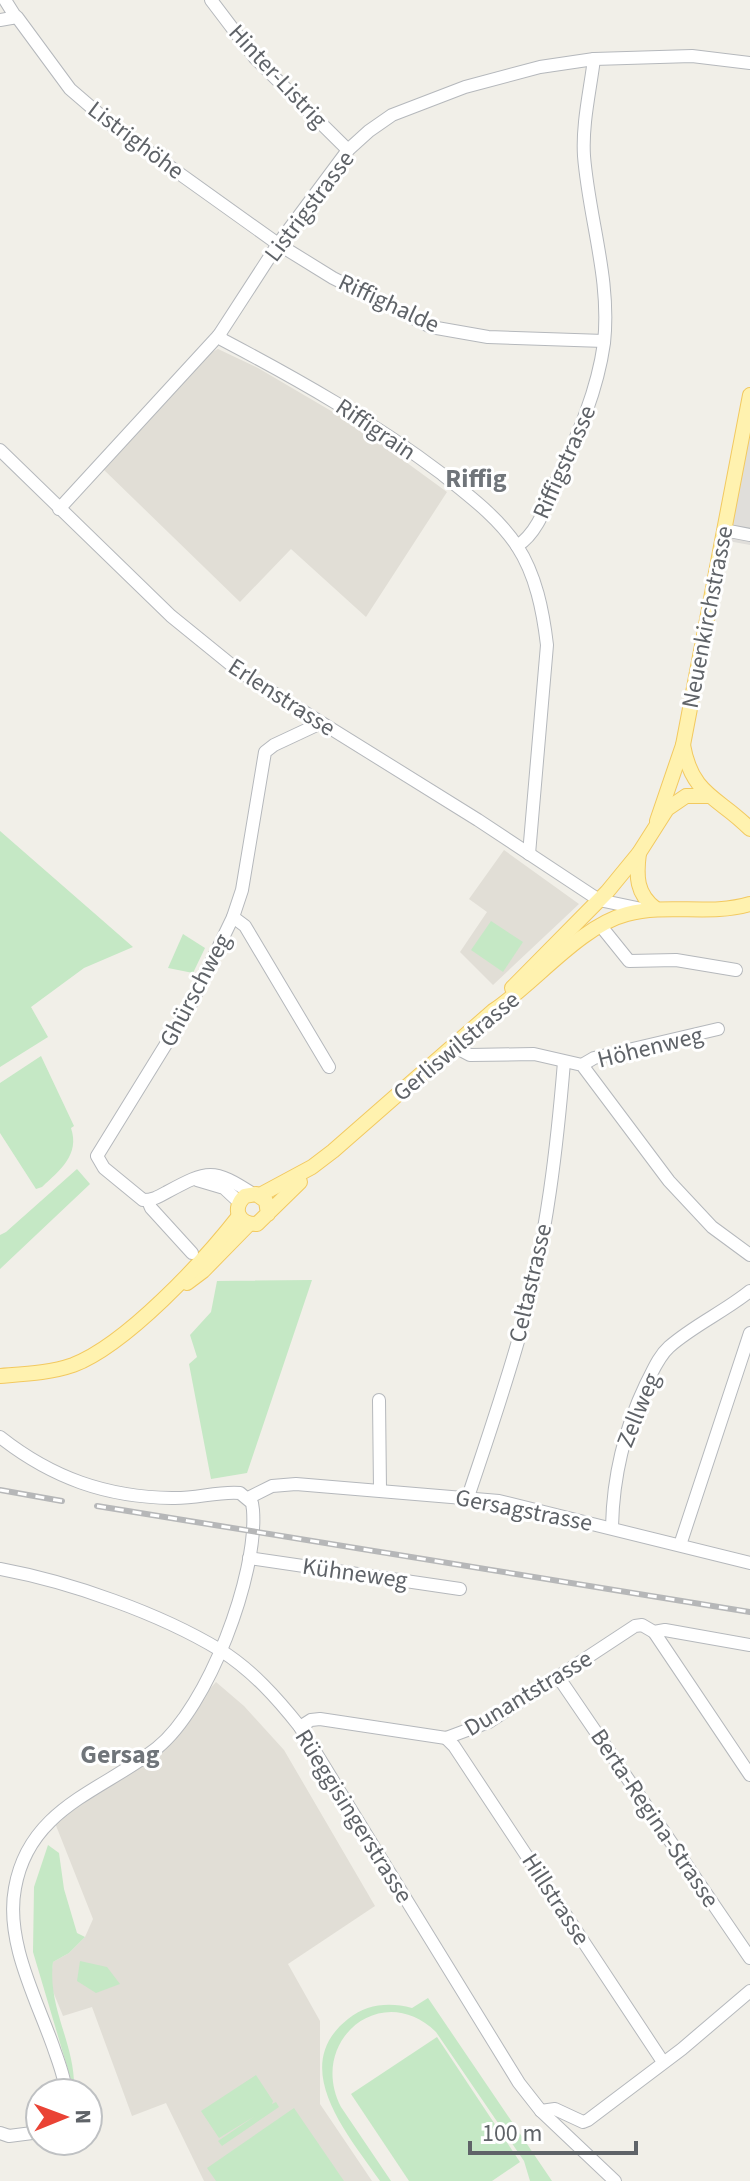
<svg xmlns="http://www.w3.org/2000/svg" width="750" height="2181" font-family="'Source Sans 3',sans-serif">
<style>
.industrial{fill:#e0deda}
.education{fill:#e1ded6}
.green{fill:#c5e8c5}
.lines{fill:none;stroke-linecap:round;stroke-linejoin:round}
.minor-casing{stroke:#b5b8bc;stroke-width:14}
.major-casing{stroke:#f2c960;stroke-width:16}
.minor{stroke:#fff;stroke-width:12}
.major{stroke:#fff2af;stroke-width:14}
.rail-casing{stroke:#b6b7b8;stroke-width:6}
.rail{stroke:#fff;stroke-width:3;stroke-dasharray:9;stroke-linecap:butt}
.labels{text-anchor:middle;stroke-width:6;stroke-linejoin:round;paint-order:stroke}
.street-label{font-size:24px;fill:#5f6368;stroke:#fff}
.neighbourhood-label{font-size:26px;font-weight:bold;fill:#70757a;stroke:#fff}
</style>
<rect width="100%" height="100%" fill="#f1efe8"/>
<polygon class="industrial" points="750,431 750,545 728,541"/>
<g class="education">
<polygon points="218,349 258,368 355,425 447,492 366,617 291,549 240,602 102,468 210,353"/>
<polygon points="504,850 579,904 493,985 460,952 487,912 469,899"/>
<polygon points="216,1682 244,1706 284,1750 375,1906 288,1964 320,2021 320,2104 372,2181 204,2181 166,2103 132,2116 92,2007 63,2016 50,1984 53,1962 69,1953 85,1937 93,1919 55,1823 81,1802 170,1742 185,1726 206,1693"/>
</g>
<g class="green">
<polygon points="0,831 133,947 84,968 31,1007 48,1037 0,1067"/>
<polygon points="491,921 523,942 503,972 471,950"/>
<polygon points="183,934 205,948 193,973 168,968"/>
<path d="M 41,1056 L 74,1126 L 71,1128 C 80,1155 60,1170 42,1187 L 36,1189 L 0,1133 L 0,1083 Z"/>
<polygon points="77,1169 90,1184 0,1269 0,1235 6,1232"/>
<polygon points="312,1280 247,1473 211,1479 189,1364 197,1357 190,1335 211,1312 217,1281"/>
<path d="M 48,1845 L 59,1853 L 64,1889 L 77,1933 L 85,1937 L 69,1953 L 53,1962 C 47,2008 76,2045 74,2090 L 33,1952 L 34,1887 Z"/>
<polygon points="80,1961 107,1967 120,1984 96,1993 77,1981"/>
<path d="M 428,1998 L 552,2181 L 530,2181 L 524,2161 L 436,2032 C 382,1979 307,2041 341,2107 L 391,2181 L 380,2181 C 349,2136 287,2067 348,2019 C 367,2004 389,2002 412,2008 Z"/>
<polygon points="437,2037 520,2162 492,2181 409,2181 351,2094"/>
<polygon points="256,2075 273,2101 272,2104 276,2102 279,2107 222,2146 218,2141 255,2116 219,2138 201,2111"/>
<polygon points="294,2108 344,2181 216,2181 207,2168"/>
</g>
<g class="lines">
<g class="minor-casing">
<g id="minor">
<polyline points="5,0 15,16"/>
<polyline points="211,0 255,58 348,150"/>
<polyline points="0,20 17,17 70,89 113,126 278,244 333,278 431,327 488,337 604,341"/>
<path d="M 219,335 L 223,340 C 299,380 373,422 442,474 C 468,495 498,517 517,546 C 536,575 543,611 547,645 L 529,854"/>
<polyline points="0,450 171,616 240,672 478,820 599,900 642,909"/>
<polyline points="59,509 219,335 278,244 348,150 369,131 392,115 465,87 540,67 594,59 692,56 750,63"/>
<polyline points="724,530 750,535"/>
<path d="M 517,546 C 539,532 547,502 557,480 C 578,434 597,393 604,343 C 611,279 589,219 584,156 C 582,124 590,91 594,59"/>
<polyline points="233,917 245,926 329,1067"/>
<polyline points="600,925 629,961 676,960 736,970"/>
<polyline points="453,1046 470,1055 534,1054 582,1065 669,1181 712,1227 750,1255"/>
<polyline points="582,1065 594,1058 718,1029"/>
<polyline points="197,1180 224,1188 239,1202"/>
<path d="M 253,1194 C 213,1168 208,1170 167,1192 C 158,1197 153,1200 143,1200 L 104,1168 L 97,1156 L 192,1002 L 233,917 L 242,890 L 265,752 L 274,745 L 321,723"/>
<polyline points="148,1201 151,1208 192,1253"/>
<polyline points="379,1400 380,1490"/>
<path d="M 0,1437 C 52,1478 106,1497 172,1498 C 195,1499 218,1491 240,1493 L 252,1503 L 253,1510 C 258,1575 208,1707 157,1748 C 102,1791 29,1808 15,1888 C 5,1941 36,1998 53,2046 C 58,2061 65,2077 66,2093"/>
<path d="M 468,1497 C 488,1437 509,1377 525,1316 C 547,1233 557,1147 564,1062"/>
<polyline points="248,1498 272,1486 296,1484 499,1501 750,1563"/>
<path d="M 612,1527 C 613,1476 624,1430 646,1384 C 653,1371 658,1357 669,1347 C 694,1325 724,1312 750,1291"/>
<polyline points="680,1545 750,1333"/>
<polyline points="249,1558 460,1589"/>
<path d="M 0,1569 C 70,1582 159,1613 220,1650 C 252,1670 277,1698 300,1727 L 519,2083 L 541,2111 L 615,2181"/>
<polyline points="654,1632 750,1775"/>
<polyline points="559,1678 750,1958"/>
<polyline points="300,1727 311,1720 320,1719 446,1738 489,1722 635,1626 642,1625 654,1632 665,1630 750,1645"/>
<polyline points="446,1738 454,1746 663,2062"/>
<polyline points="541,2111 555,2109 583,2122 588,2120 682,2049 750,1991"/>
<polyline points="0,2133 9,2136 40,2132"/>
</g>
</g>
<g class="major-casing">
<g id="major">
<path d="M 683,745 C 692,796 719,797 750,829"/>
<polyline points="657,821 683,745 750,395"/>
<path d="M 639,853 C 636,876 636,894 656,909"/>
<polyline points="512,988 607,892 639,853 667,809 686,796 709,796"/>
<path d="M 260,1195 L 312,1167 L 333,1151 L 493,1011 C 535,983 580,926 627,914 C 668,903 710,916 750,904"/>
<path d="M 268,1214 L 266,1201 L 256,1194 L 245,1196 C 231,1209 239,1225 257,1224 L 300,1182"/>
<polyline points="187,1283 203,1271 249,1224"/>
<path d="M 0,1376 C 25,1374 50,1373 73,1365 C 126,1345 204,1261 239,1216"/>
</g>
</g>
<use href="#minor" class="minor"/>
<use href="#major" class="major"/>
<g class="rail-casing">
<g id="rail">
<polyline points="0,1490 62,1501"/>
<polyline points="97,1506 750,1612"/>
</g>
</g>
<use href="#rail" class="rail"/>
</g>
<g class="labels">
<g class="street-label">
<text transform="translate(278 76) rotate(47)" y="8">Hinter-Listrig</text>
<text transform="translate(136 140) rotate(37)" y="8">Listrighöhe</text>
<text transform="translate(309 206) rotate(-53)" y="8">Listrigstrasse</text>
<text transform="translate(389 303) rotate(25)" y="8">Riffighalde</text>
<text transform="translate(376 429) rotate(34)" y="8">Riffigrain</text>
<text transform="translate(564 462) rotate(-66)" y="8">Riffigstrasse</text>
<text transform="translate(707 617) rotate(-79)" y="8">Neuenkirchstrasse</text>
<text transform="translate(282 697) rotate(33)" y="8">Erlenstrasse</text>
<text transform="translate(195 990) rotate(-62)" y="8">Ghürschweg</text>
<text transform="translate(456 1046) rotate(-40)" y="8">Gerliswilstrasse</text>
<text transform="translate(650 1047) rotate(-14)" y="8">Höhenweg</text>
<text transform="translate(530 1283) rotate(-77)" y="8">Celtastrasse</text>
<text transform="translate(638 1410) rotate(-68)" y="8">Zellweg</text>
<text transform="translate(524 1510) rotate(11)" y="8">Gersagstrasse</text>
<text transform="translate(355 1573) rotate(8)" y="8">Kühneweg</text>
<text transform="translate(528 1693) rotate(-31)" y="8">Dunantstrasse</text>
<text transform="translate(354 1816) rotate(58)" y="8">Rüeggisingerstrasse</text>
<text transform="translate(655 1818) rotate(56)" y="8">Berta-Regina-Strasse</text>
<text transform="translate(556 1899) rotate(57)" y="8">Hillstrasse</text>
</g>
<g class="neighbourhood-label">
<text x="476" y="487">Riffig</text>
<text x="120" y="1763">Gersag</text>
</g>
</g>
<g transform="translate(64 2117) rotate(89)"><circle r="38" fill="#ffffff" stroke="#bfc1c3" stroke-width="2"/>
<path d="M0-6L14 30L0 20L-14 30Z" fill="#ea4335"/>
<text y="-12" font-size="22" font-weight="bold" text-anchor="middle" fill="#5f6368">N</text>
</g>
<path d="M470 2141v12h166v-12" fill="none" stroke="#5f6368" stroke-width="4"/>
<text x="482" y="2141" font-size="24" fill="#5f6368" stroke="#ffffff" stroke-width="6" paint-order="stroke">100 m</text>
</svg>
